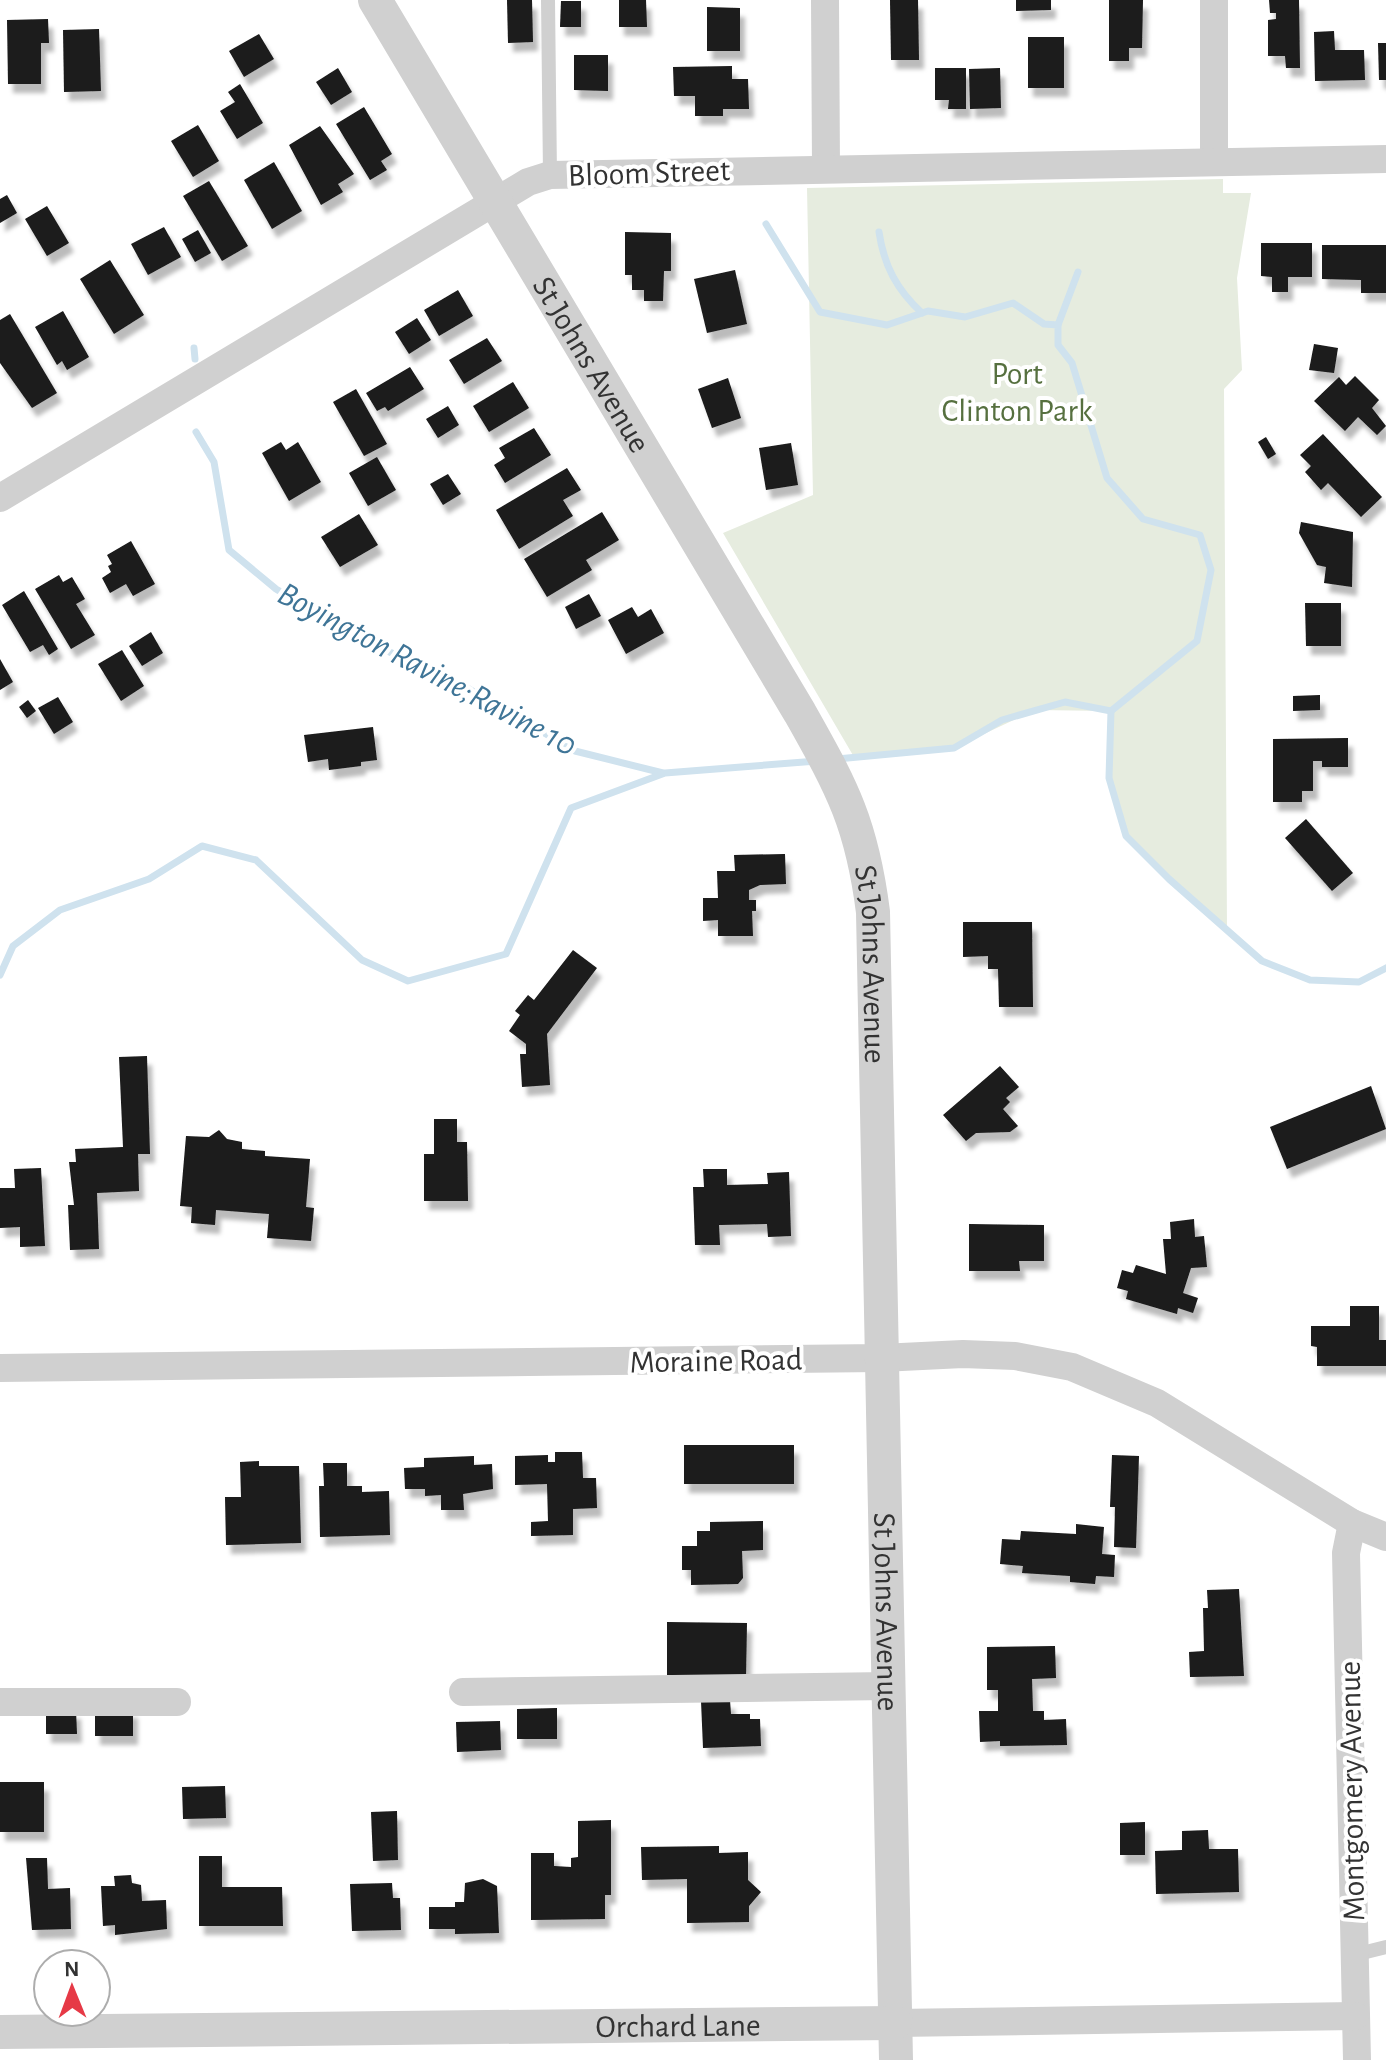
<svg xmlns="http://www.w3.org/2000/svg" width="1386" height="2060" font-family="'Alegreya Sans',sans-serif">
<style>
.green{fill:#e6ecdf}
.lines{fill:none;stroke-linecap:round;stroke-linejoin:round}
.stream{stroke:#cfe2ee;stroke-width:7}
.building{fill:#1a1a1a;filter:url(#shadow)}
.service{stroke:#d0d0d0;stroke-width:14}
.minor{stroke:#d0d0d0;stroke-width:28}
.tertiary{stroke:#d0d0d0;stroke-width:34}
.labels{text-anchor:middle;stroke-width:8;stroke-linejoin:round;paint-order:stroke}
.street-label{font-size:32px;fill:#333;stroke:#fff}
.park-label{font-size:32px;fill:#56703f;stroke:#fff}
.water-label{font-size:34px;font-style:italic;fill:#3f7597;stroke:#fff}
</style>
<defs>
<filter id="shadow"><feDropShadow dx="5" dy="9" stdDeviation="2" flood-color="#0004"/></filter>
</defs>
<rect width="100%" height="100%" fill="#fff"/>
<polygon class="green" points="1223,179 1223,193 1251,193 1237,278 1242,370 1224,389 1227,930 1126,836 1109,778 1110,711 1035,710 954,748 854,757 723,533 813,495 807,188"/>
<g class="lines">
<g class="stream">
<polyline points="766,224 820,312 887,325 928,311 965,317 1013,303 1044,324 1058,325 1058,345 1072,363 1107,478 1143,519 1200,535 1211,570 1197,641 1111,711"/>
<path d="M 879,232 C 884,266 897,290 922,313"/>
<polyline points="1058,325 1078,272"/>
<polyline points="194,348 195,359"/>
<polyline points="196,432 214,462 229,550 276,589 348,633 464,686 575,751 663,773"/>
<polyline points="837,759 954,748 1002,720 1065,702 1111,711 1109,778 1126,836 1169,879 1262,961 1310,980 1359,982 1386,968"/>
<polyline points="0,975 13,946 60,910 149,879 202,846 256,860 362,960 408,981 506,954 571,808 665,773 817,761"/>
</g>
</g>
<g class="building">
<polygon points="507,0 532,0 533,42 508,43"/>
<polygon points="619,0 646,0 647,27 619,27"/>
<polygon points="890,0 918,0 919,60 891,60"/>
<polygon points="1016,0 1051,0 1051,10 1016,11"/>
<polygon points="1109,0 1143,0 1142,48 1129,48 1129,61 1109,61"/>
<polygon points="1269,0 1299,0 1300,68 1286,68 1285,56 1268,56 1268,20 1276,19 1276,13 1270,13"/>
<polygon points="561,1 581,1 581,27 560,27"/>
<polygon points="707,7 740,8 740,51 707,51"/>
<polygon points="48,19 49,43 41,43 41,84 8,84 7,20"/>
<polygon points="99,29 101,91 64,92 63,30"/>
<polygon points="1334,31 1335,50 1364,50 1365,80 1315,81 1314,32"/>
<polygon points="259,34 274,59 244,77 229,51"/>
<rect x="1028" y="37" width="36" height="51"/>
<polygon points="1378,43 1386,43 1386,80 1379,80"/>
<polygon points="574,55 608,55 608,91 574,90"/>
<polygon points="732,66 732,79 748,79 749,109 723,109 723,116 695,116 695,96 674,96 673,67"/>
<polygon points="338,68 352,92 331,105 316,82"/>
<polygon points="935,68 966,68 966,109 948,109 949,100 935,100"/>
<polygon points="1000,68 1001,108 970,109 969,69"/>
<polygon points="240,84 263,123 237,139 220,111 235,102 228,92"/>
<polygon points="364,107 392,154 381,161 387,170 370,180 336,124"/>
<polygon points="198,125 219,161 193,177 171,141"/>
<polygon points="320,126 354,174 338,184 343,192 321,205 289,145"/>
<polygon points="274,162 302,211 272,229 244,180"/>
<polygon points="209,181 248,246 222,261 183,196"/>
<polygon points="7,195 17,213 0,223 0,199"/>
<polygon points="47,206 69,243 47,256 25,219"/>
<polygon points="164,227 181,257 148,275 131,244"/>
<polygon points="198,230 211,253 195,262 182,239"/>
<polygon points="625,232 671,233 671,271 664,271 663,301 644,301 644,290 632,290 632,275 625,275"/>
<polygon points="1261,243 1312,243 1312,277 1288,277 1288,292 1272,292 1272,277 1261,276"/>
<polygon points="1322,245 1386,245 1386,293 1361,293 1361,280 1322,279"/>
<polygon points="110,260 144,315 114,334 80,279"/>
<polygon points="735,270 747,324 707,333 694,279"/>
<polygon points="458,290 473,316 439,336 424,310"/>
<polygon points="63,311 89,357 67,370 62,361 57,365 35,327"/>
<polygon points="10,314 57,393 32,408 0,363 0,320"/>
<polygon points="417,318 431,340 409,354 395,332"/>
<polygon points="487,338 502,361 464,384 449,360"/>
<polygon points="1314,344 1338,348 1334,373 1309,370"/>
<polygon points="410,367 424,389 388,411 385,407 377,411 366,393"/>
<polygon points="1355,376 1379,400 1372,408 1386,426 1377,435 1358,417 1345,431 1314,401 1339,377 1346,385"/>
<polygon points="728,378 741,418 712,428 698,389"/>
<polygon points="513,382 529,408 489,432 473,406"/>
<polygon points="356,389 387,444 364,456 333,402"/>
<polygon points="448,406 459,425 438,438 426,419"/>
<polygon points="534,428 551,455 505,483 494,465 505,458 499,448"/>
<polygon points="1323,434 1382,497 1361,517 1328,483 1321,490 1305,472 1311,466 1300,455"/>
<polygon points="1266,437 1276,454 1268,459 1258,442"/>
<polygon points="281,442 286,450 298,442 321,482 289,501 262,453"/>
<polygon points="791,443 798,485 766,490 759,448"/>
<polygon points="377,457 396,490 368,506 349,473"/>
<polygon points="567,468 581,490 563,500 573,516 519,549 496,510"/>
<polygon points="448,474 461,494 443,505 430,484"/>
<polygon points="602,512 619,540 586,560 592,570 547,597 524,559"/>
<polygon points="359,514 378,545 340,567 321,537"/>
<polygon points="1301,522 1353,532 1352,587 1324,583 1326,567 1317,565 1299,533"/>
<polygon points="131,541 155,584 133,596 126,584 110,593 102,578 111,572 108,566 112,564 107,555"/>
<polygon points="59,575 63,582 72,577 85,599 76,604 95,635 71,649 35,589"/>
<polygon points="24,591 58,649 49,655 43,645 30,652 2,605"/>
<polygon points="589,594 601,616 576,629 565,607"/>
<polygon points="1305,603 1341,603 1341,646 1306,646"/>
<polygon points="632,607 638,617 651,609 664,633 626,654 608,620"/>
<polygon points="151,632 163,653 142,666 129,646"/>
<polygon points="122,650 144,686 121,701 98,664"/>
<polygon points="0,659 13,682 0,690"/>
<polygon points="1320,695 1320,710 1293,711 1293,696"/>
<polygon points="58,697 73,722 54,734 38,708"/>
<polygon points="28,700 36,711 27,718 19,707"/>
<polygon points="373,727 377,760 361,762 361,766 329,770 328,759 308,762 304,735"/>
<polygon points="1348,738 1348,767 1322,767 1322,761 1313,761 1313,791 1302,791 1302,802 1273,802 1273,739"/>
<polygon points="1306,819 1353,873 1332,891 1285,838"/>
<polygon points="785,854 786,884 760,885 749,890 749,900 756,900 756,911 752,911 753,936 718,936 718,920 703,921 703,898 718,898 717,871 735,871 734,855"/>
<polygon points="963,922 1032,922 1033,1007 999,1007 998,969 988,969 988,956 963,957"/>
<polygon points="573,950 597,968 547,1034 550,1085 522,1087 520,1054 526,1054 526,1044 509,1031 520,1015 515,1011 528,995 534,1000"/>
<polygon points="147,1056 150,1154 138,1154 139,1191 97,1193 99,1249 70,1250 68,1205 74,1205 69,1162 76,1162 75,1149 123,1147 119,1057"/>
<polygon points="1000,1066 1019,1087 1006,1098 1010,1102 1003,1109 1018,1126 1010,1132 976,1133 966,1141 943,1115"/>
<polygon points="1371,1086 1386,1129 1287,1169 1270,1127"/>
<polygon points="434,1119 457,1119 457,1142 467,1142 468,1201 424,1201 424,1154 434,1154"/>
<polygon points="219,1130 227,1139 242,1142 242,1149 265,1151 265,1156 310,1159 306,1207 314,1208 311,1241 267,1238 269,1214 216,1210 215,1225 191,1223 192,1207 180,1206 186,1136 209,1137"/>
<polygon points="41,1168 45,1246 20,1247 20,1227 0,1228 0,1188 15,1188 14,1169"/>
<polygon points="703,1169 727,1169 727,1185 768,1184 767,1173 789,1172 791,1236 768,1237 767,1224 719,1225 720,1245 695,1245 693,1187 704,1187"/>
<polygon points="1194,1219 1195,1237 1204,1236 1207,1267 1191,1268 1183,1293 1198,1298 1193,1313 1178,1308 1177,1314 1126,1299 1128,1291 1117,1288 1122,1270 1133,1273 1136,1265 1166,1274 1163,1239 1171,1239 1170,1222"/>
<polygon points="969,1224 1044,1225 1044,1261 1019,1261 1020,1271 969,1271"/>
<polygon points="1350,1306 1379,1306 1379,1340 1386,1340 1386,1366 1317,1366 1317,1347 1311,1346 1311,1326 1350,1326"/>
<rect x="684" y="1445" width="110" height="39"/>
<polygon points="555,1452 582,1452 583,1478 596,1478 597,1508 573,1509 573,1535 531,1536 531,1522 548,1521 547,1484 515,1485 515,1456 548,1455 548,1462 555,1462"/>
<polygon points="1112,1455 1139,1456 1136,1548 1114,1547 1115,1507 1110,1507"/>
<polygon points="474,1456 474,1465 492,1464 493,1489 463,1494 464,1510 441,1510 441,1495 425,1496 425,1489 405,1489 404,1468 424,1467 424,1458"/>
<polygon points="259,1461 259,1466 299,1466 301,1543 226,1545 225,1497 241,1497 240,1462"/>
<polygon points="323,1463 347,1463 347,1486 362,1486 362,1492 389,1491 390,1535 320,1537 319,1486 324,1486"/>
<polygon points="763,1521 763,1550 742,1551 743,1578 738,1584 691,1585 691,1570 682,1570 682,1546 697,1546 697,1531 710,1531 710,1522"/>
<polygon points="1076,1524 1104,1527 1102,1554 1115,1555 1114,1577 1096,1576 1095,1584 1070,1582 1070,1576 1022,1573 1023,1566 1000,1564 1002,1539 1020,1540 1021,1531 1076,1534"/>
<polygon points="1239,1589 1244,1676 1190,1677 1189,1652 1204,1651 1203,1608 1208,1608 1207,1590"/>
<polygon points="667,1622 747,1623 746,1676 667,1675"/>
<polygon points="1055,1646 1056,1678 1032,1679 1033,1711 1044,1711 1044,1720 1066,1719 1067,1745 1000,1746 1000,1741 980,1742 979,1711 998,1711 998,1690 987,1690 987,1647"/>
<polygon points="730,1700 731,1714 750,1714 750,1719 760,1719 761,1746 703,1748 701,1701"/>
<polygon points="557,1708 557,1739 517,1739 517,1709"/>
<rect x="95" y="1709" width="38" height="27"/>
<polygon points="46,1710 76,1710 77,1734 46,1734"/>
<polygon points="500,1721 501,1750 457,1752 456,1722"/>
<rect x="0" y="1782" width="44" height="50"/>
<polygon points="225,1786 226,1818 183,1819 182,1787"/>
<polygon points="397,1811 398,1860 373,1861 371,1812"/>
<polygon points="611,1820 611,1895 605,1895 605,1919 531,1920 531,1853 554,1853 554,1866 571,1867 571,1858 578,1857 578,1821"/>
<polygon points="1145,1822 1145,1855 1120,1855 1120,1823"/>
<polygon points="1208,1830 1209,1849 1238,1849 1239,1892 1156,1894 1155,1851 1182,1850 1182,1831"/>
<polygon points="719,1846 719,1853 748,1852 748,1880 761,1892 749,1906 749,1922 687,1923 687,1879 642,1880 641,1847"/>
<polygon points="199,1856 222,1856 222,1887 282,1887 283,1926 199,1926"/>
<polygon points="26,1858 47,1858 48,1889 70,1888 71,1929 32,1930"/>
<polygon points="131,1875 132,1883 141,1885 142,1901 166,1900 167,1929 115,1935 115,1925 103,1926 101,1886 115,1886 114,1876"/>
<polygon points="483,1879 497,1886 499,1933 455,1934 455,1929 429,1929 429,1907 455,1907 455,1902 464,1902 465,1883"/>
<polygon points="392,1883 393,1898 400,1898 401,1930 352,1931 350,1884"/>
</g>
<g class="lines">
<g class="service">
<polyline points="548,0 550,175"/>
<polyline points="1354,1955 1386,1947"/>
</g>
<g class="minor">
<polyline points="825,0 826,167"/>
<polyline points="1214,0 1214,161"/>
<polyline points="0,498 528,182 550,175 1386,159"/>
<polyline points="0,1368 881,1358 963,1354 1015,1356 1072,1367 1157,1403 1352,1523 1386,1537"/>
<polyline points="1352,1523 1346,1553 1357,2060"/>
<polyline points="463,1692 888,1686"/>
<polyline points="0,1702 177,1702"/>
<polyline points="895,2023 1355,2016"/>
</g>
<g class="tertiary">
<path id="s1" d="M 375,0 L 800,713 C 843,789 862,825 873,912 L 896,2060"/>
<path id="s2" d="M 0,2032 L 895,2023"/>
</g>
</g>
<g class="labels">
<g class="street-label">
<text transform="translate(649 172) rotate(-2)" y="11">Bloom Street</text>
<text dy="11" stroke="none"><textPath href="#s1" startOffset="424">St Johns Avenue</textPath></text>
<text dy="11" stroke="none"><textPath href="#s1" startOffset="1096">St Johns Avenue</textPath></text>
<text transform="translate(716 1360) rotate(-1)" y="11">Moraine Road</text>
<text dy="11" stroke="none"><textPath href="#s1" startOffset="1744">St Johns Avenue</textPath></text>
<text transform="translate(1351 1791) rotate(-91)" y="11">Montgomery Avenue</text>
<text dy="11" stroke="none"><textPath href="#s2" startOffset="678">Orchard Lane</textPath></text>
</g>
<g class="park-label">
<text x="1017" y="384">Port<tspan x="1017" dy="37">Clinton Park</tspan></text>
</g>
<g class="water-label">
<text transform="translate(428 668) rotate(28)" y="12">Boyington Ravine;Ravine 10</text>
</g>
</g>
<g transform="translate(72 1988) rotate(359)"><circle r="38" fill="#ffffff" stroke="#adadad" stroke-width="2"/>
<path d="M0-6L14 30L0 20L-14 30Z" fill="#e63946"/>
<text y="-12" font-size="22" font-weight="bold" text-anchor="middle" fill="#333333">N</text>
</g>
</svg>
